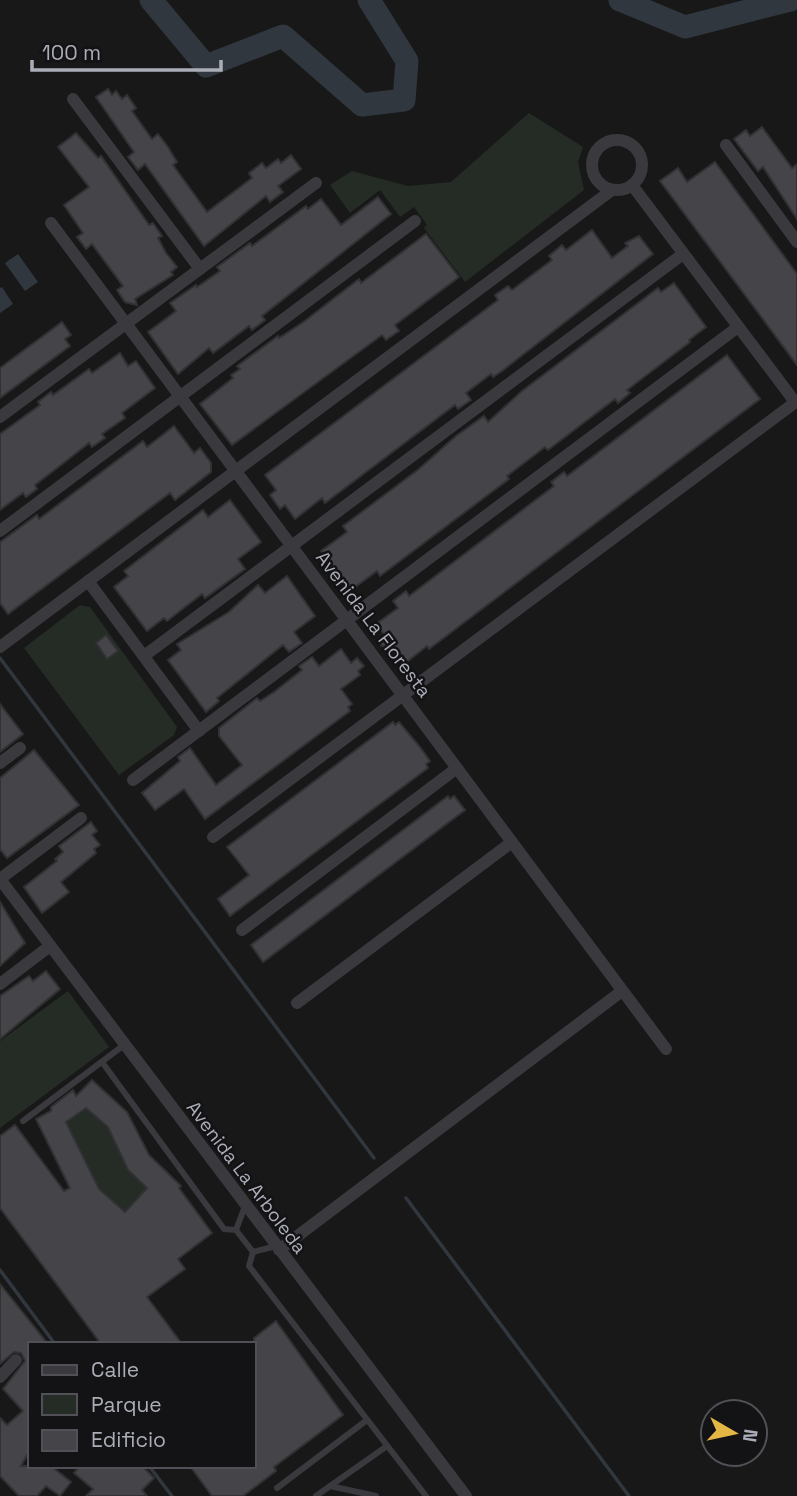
<svg xmlns="http://www.w3.org/2000/svg" width="797" height="1496" font-family="'Space Grotesk',sans-serif">
<style>
.green{fill:#242c25}
.water{fill:#30373e}
.lines{fill:none;stroke-linecap:round;stroke-linejoin:round}
.stream{stroke:#30373e;stroke-width:3.5}
.river{stroke:#30373e;stroke-width:23}
.building{fill:#454549;stroke:#323235;stroke-width:2;fill-rule:evenodd}
.lane{stroke:#39393e;stroke-width:6}
.street{stroke:#39393e;stroke-width:12}
.labels{text-anchor:middle;stroke-width:5;stroke-linejoin:round;paint-order:stroke}
.street-label{font-size:19px;fill:#abaeb8;stroke:#131214}
</style>
<rect width="100%" height="100%" fill="#181819"/>
<g class="green">
<polygon points="529,113 583,147 578,162 584,190 465,282 424,228 427,225 414,207 400,217 380,190 350,213 330,185 352,171 408,186 451,182"/>
<polygon points="80,605 90,607 177,727 174,735 119,775 24,648"/>
<polygon points="68,991 109,1047 0,1128 0,1041"/>
<polygon points="86,1108 108,1127 128,1169 147,1188 125,1212 99,1189 66,1122"/>
</g>
<g class="water">
<polygon points="18,254 38,282 25,291 5,263"/>
<polygon points="2,287 13,304 0,313 0,288"/>
</g>
<g class="lines">
<g class="stream">
<polyline points="0,658 374,1158"/>
<polyline points="406,1198 629,1496"/>
<polyline points="0,1270 55,1344"/>
<polyline points="149,1466 172,1496"/>
</g>
<g class="river">
<polyline points="151,0 206,66 283,36 362,105 404,100 407,61 369,0"/>
<polyline points="620,0 685,27 790,0"/>
</g>
</g>
<g class="building">
<polygon points="108,89 112,95 116,91 122,99 127,95 136,108 132,111 152,139 158,134 168,147 177,162 173,165 207,212 252,178 249,173 262,163 266,168 278,159 281,163 291,155 301,169 278,186 283,192 270,202 266,196 204,246 145,164 138,170 128,157 134,152 96,97"/>
<polygon points="762,127 792,168 797,164 797,219 763,167 758,171 734,139 746,130 750,136"/>
<polygon points="76,133 98,158 101,156 149,225 153,223 162,236 158,238 166,253 177,267 171,272 173,275 135,299 137,305 125,302 117,290 123,286 92,244 86,249 77,237 83,233 64,205 89,187 58,147"/>
<polygon points="715,162 797,274 797,365 660,181 678,168 687,182"/>
<polygon points="378,197 391,214 262,316 265,320 252,330 249,326 213,353 209,348 178,374 148,332 176,311 170,303 196,285 197,287 220,271 217,267 250,243 252,246 306,206 308,209 321,199 341,225"/>
<polygon points="592,230 612,258 628,246 625,243 639,236 653,254 502,371 493,377 491,374 466,393 471,400 458,409 455,405 325,503 322,498 295,519 285,505 280,509 270,495 276,490 265,475 498,300 495,295 508,286 512,290 552,260 549,256 562,245 566,250"/>
<polygon points="426,234 459,277 395,325 399,331 386,340 382,335 232,445 200,404 233,378 231,375 240,369 237,366 278,336 279,338 302,323 359,279 361,283"/>
<polygon points="674,283 706,327 689,340 690,342 627,390 630,393 618,403 615,399 548,450 545,447 507,476 509,479 380,576 377,571 351,590 321,551 347,532 343,526 419,469 456,436 484,416 488,422 522,391 658,288 661,292"/>
<polygon points="62,322 71,335 65,339 70,346 0,398 0,368"/>
<polygon points="120,353 128,366 136,361 155,388 122,413 125,418 102,434 105,438 92,447 89,443 61,465 35,485 37,489 26,497 23,493 0,510 0,434 40,405 38,402 51,392 53,395 89,369 92,373"/>
<polygon points="727,355 760,399 429,649 427,646 404,664 394,651 389,655 379,642 386,637 376,624 398,608 393,601 406,591 409,596 554,486 551,482 564,472 567,476"/>
<polygon points="174,426 194,453 200,448 211,463 211,472 175,500 170,493 8,614 0,603 0,542 37,515 39,519 143,441 147,447"/>
<polygon points="230,500 261,542 238,559 245,569 205,598 202,594 167,621 164,618 147,631 114,587 128,576 124,571 203,510 208,517"/>
<polygon points="287,576 315,616 294,632 302,643 289,652 283,645 217,698 219,701 206,712 168,660 181,650 177,644 229,612 258,585 265,593"/>
<polygon points="106,635 118,651 107,659 96,643"/>
<polygon points="341,649 351,663 357,658 364,666 358,671 360,675 341,689 352,704 348,707 350,711 205,819 184,789 155,810 142,793 180,761 178,757 190,748 216,785 242,765 219,736 219,728 257,698 260,701 274,692 302,670 299,666 312,657 319,666"/>
<polygon points="0,704 23,734 0,752"/>
<polygon points="393,722 395,725 399,722 420,747 430,761 426,764 428,768 230,916 218,899 249,875 227,847"/>
<polygon points="34,750 79,805 7,858 0,849 0,778"/>
<polygon points="448,796 450,799 454,796 465,810 263,962 251,945"/>
<polygon points="91,822 97,831 92,835 100,845 94,849 96,853 61,882 69,892 42,913 24,887 57,861 55,859 63,852 59,846"/>
<polygon points="0,902 25,943 0,966"/>
<polygon points="46,971 60,989 0,1039 0,996 29,976 33,981"/>
<path d="M 92,1080 L 127,1112 L 149,1155 L 181,1186 L 179,1188 L 212,1233 L 178,1259 L 185,1269 L 147,1297 L 182,1344 L 101,1344 L 0,1208 L 0,1136 L 15,1125 L 64,1191 L 70,1188 L 36,1119 L 51,1111 L 51,1107 L 73,1090 L 76,1096 ZM 86,1108 L 108,1127 L 128,1170 L 147,1188 L 125,1212 L 99,1189 L 66,1122 Z"/>
<polygon points="0,1284 48,1344 30,1344 30,1450 21,1466 51,1466 71,1482 60,1496 46,1486 37,1496 19,1496 0,1476 0,1418 7,1425 23,1411 3,1389 25,1361 21,1353 14,1352 0,1364"/>
<polygon points="276,1321 343,1415 274,1467 276,1471 243,1496 212,1496 190,1466 254,1466 254,1338"/>
<polygon points="80,1466 142,1466 154,1478 142,1490 147,1496 86,1496 93,1489 74,1473"/>
</g>
<g class="lines">
<g class="lane">
<polyline points="102,1062 224,1229 236,1230"/>
<polyline points="23,1121 124,1045"/>
<polyline points="245,1206 236,1230 253,1252 276,1246"/>
<polyline points="253,1252 249,1266 426,1496"/>
<polyline points="330,1486 376,1496"/>
<polyline points="277,1488 367,1420"/>
<polyline points="316,1496 387,1446"/>
</g>
<g class="street">
<polyline points="73,99 200,269"/>
<circle cx="617" cy="165" r="25"/>
<polyline points="726,145 797,242"/>
<polyline points="632,185 795,402"/>
<polyline points="51,223 666,1049"/>
<polyline points="0,417 316,183"/>
<polyline points="0,531 415,221"/>
<polyline points="88,581 199,731"/>
<polyline points="0,647 612,190"/>
<polyline points="144,656 683,254"/>
<polyline points="0,763 20,748"/>
<polyline points="133,780 738,327"/>
<polyline points="213,837 797,401"/>
<polyline points="0,879 466,1496"/>
<polyline points="0,879 81,818"/>
<polyline points="242,930 457,768"/>
<polyline points="0,984 50,946"/>
<polyline points="297,1003 512,842"/>
<polyline points="279,1250 622,991"/>
<polyline points="0,1377 16,1360"/>
</g>
</g>
<g class="labels">
<g class="street-label">
<text transform="translate(374 624) rotate(53)" y="7">Avenida La Floresta</text>
<text transform="translate(247 1177) rotate(53)" y="7">Avenida La Arboleda</text>
</g>
</g>
<rect x="28" y="1342" width="228" height="126" fill="#131214" stroke="#505056" stroke-width="2"/>
<rect x="42" y="1365" width="35" height="10" fill="#39393e" stroke="#505056" stroke-width="2"/>
<text x="91" y="1377" font-size="21" fill="#abaeb8">Calle</text>
<rect x="42" y="1394" width="35" height="21" fill="#242c25" stroke="#505056" stroke-width="2"/>
<text x="91" y="1412" font-size="21" fill="#abaeb8">Parque</text>
<rect x="42" y="1430" width="35" height="21" fill="#454549" stroke="#505056" stroke-width="2"/>
<text x="91" y="1447" font-size="21" fill="#abaeb8">Edificio</text>
<g transform="translate(734 1433) rotate(99)"><circle r="33" fill="#131214" stroke="#505056" stroke-width="2"/>
<path d="M0-5L12 26L0 18L-12 26Z" fill="#e4b745"/>
<text y="-10" font-size="19" font-weight="bold" text-anchor="middle" fill="#abaeb8">N</text>
</g>
<path d="M32 60v10h189v-10" fill="none" stroke="#abaeb8" stroke-width="3.5"/>
<text x="42" y="60" font-size="21" fill="#abaeb8" stroke="#131214" stroke-width="5" paint-order="stroke">100 m</text>
</svg>
